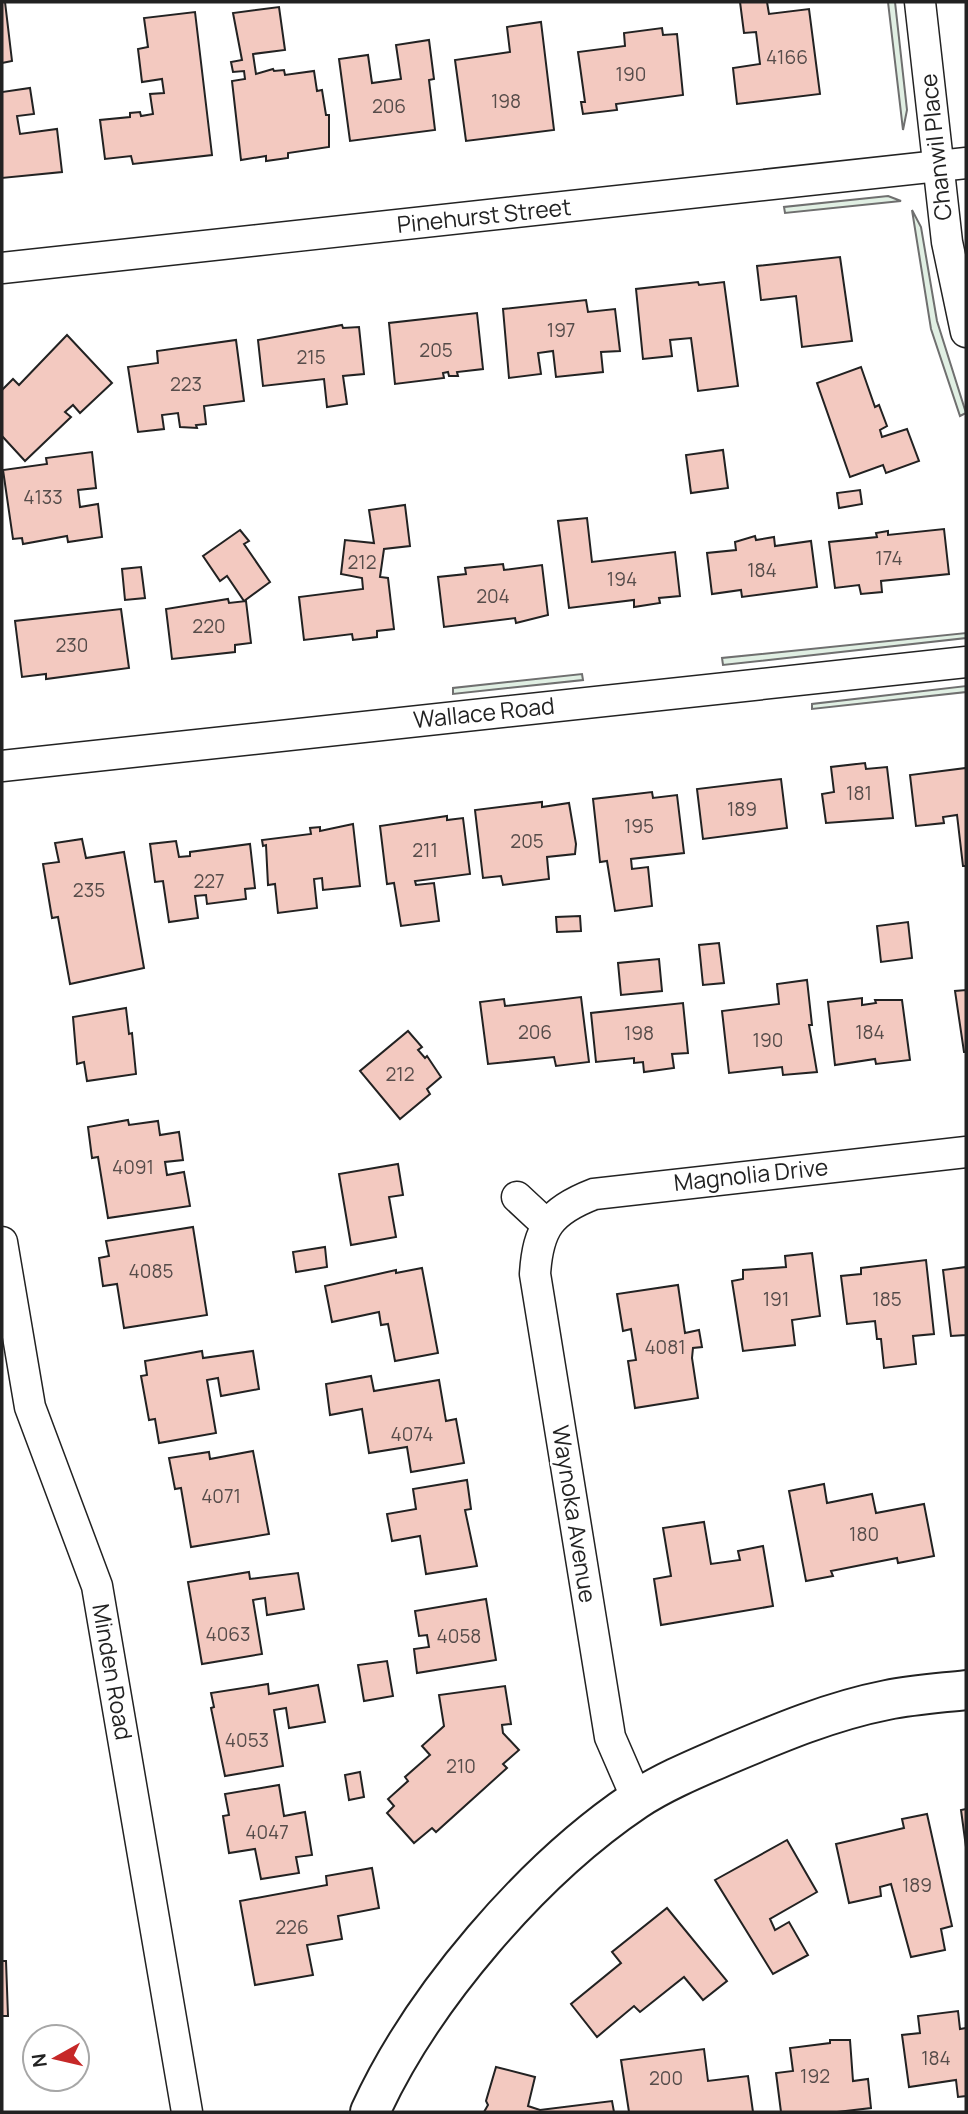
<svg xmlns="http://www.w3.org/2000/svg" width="968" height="2114" font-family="Manrope,sans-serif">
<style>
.green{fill:#e0efe3;stroke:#6f6f6f;stroke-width:2}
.building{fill:#f3c9c0;stroke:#222;stroke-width:2}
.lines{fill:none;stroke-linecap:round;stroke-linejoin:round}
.minor-casing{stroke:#222;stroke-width:33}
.secondary-casing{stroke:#222;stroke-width:42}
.minor{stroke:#fff;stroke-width:30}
.secondary{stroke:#fff;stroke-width:38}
.labels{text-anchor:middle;stroke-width:5;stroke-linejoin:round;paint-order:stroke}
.number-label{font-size:19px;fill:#564c4a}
.street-label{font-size:23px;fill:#222;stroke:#fff}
</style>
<rect width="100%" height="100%" fill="#fff"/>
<g class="green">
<polygon points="888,2 895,2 907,110 903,130"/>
<polygon points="888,196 901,201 785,213 784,207"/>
<polygon points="912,210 921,227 937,321 966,413 960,416 931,329"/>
<polygon points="966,633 966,638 723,665 722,658"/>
<polygon points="582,674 583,680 453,694 453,688"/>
<polygon points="966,686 966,692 812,709 812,704"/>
</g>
<g class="building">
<polygon points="2,2 5,2 12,61 2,63"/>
<polygon points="740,2 767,2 769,14 809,9 820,94 737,104 733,68 760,64 756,32 744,33"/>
<polygon points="279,7 285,50 253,54 256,74 273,69 274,71 284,70 285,75 314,71 317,91 322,90 326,115 329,115 329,147 288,153 288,158 266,161 266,156 241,160 232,81 245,79 244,71 233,72 231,62 242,60 233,13"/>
<polygon points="195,12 212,155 133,164 131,156 105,159 100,120 130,117 130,113 140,112 141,116 153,114 150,94 164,93 162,79 142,82 138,49 148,47 144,18"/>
<polygon points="541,22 554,130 466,141 455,60 510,52 507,27"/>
<polygon points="662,28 663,35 677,34 683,95 616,104 617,110 583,114 581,102 585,102 578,52 625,46 624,33"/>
<polygon points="429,40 434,79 429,80 435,130 350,141 339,59 368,55 372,83 401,79 396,45"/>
<polygon points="30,88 34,114 17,116 20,134 57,129 62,172 2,178 2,92"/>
<polygon points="840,257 852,341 802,347 796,296 761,300 757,266"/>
<polygon points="698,282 699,285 724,282 738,386 698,391 691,338 670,340 672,356 643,359 636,289"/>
<polygon points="586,300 588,312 615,309 620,351 601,352 603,372 556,377 553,351 538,353 541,374 509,378 503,309"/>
<polygon points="477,313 483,369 457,372 458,376 449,376 448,372 443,373 444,378 395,384 389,323"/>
<polygon points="342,325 343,328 359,327 364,374 343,376 347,404 327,407 324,379 263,386 258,340"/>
<polygon points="67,335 112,383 80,413 73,405 65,412 71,417 25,461 2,436 2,390 13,379 19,385"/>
<polygon points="236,340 244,401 204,406 206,424 196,425 197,428 180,427 178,413 162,415 164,429 138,432 128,367 158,363 157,351"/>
<polygon points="861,367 875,407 879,405 887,426 880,430 882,437 907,429 919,461 886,473 883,465 850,477 817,383"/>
<polygon points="723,450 728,488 691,493 686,455"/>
<polygon points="92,452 96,488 78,490 80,507 98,504 102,537 68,542 67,536 23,544 22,538 13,539 3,470 47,464 46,458"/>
<polygon points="860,490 862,504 839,508 837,493"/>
<polygon points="405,505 410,546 384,549 380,577 388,578 394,629 377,631 377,637 353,640 352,634 304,640 299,597 363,589 362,578 341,574 345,540 374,543 369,510"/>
<polygon points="587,518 592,562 675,552 680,596 659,598 660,603 634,607 634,600 569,608 558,521"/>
<polygon points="944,529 949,574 881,581 882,592 861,594 859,585 835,588 829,542 877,537 876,533 888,531 888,535"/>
<polygon points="240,530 249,541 244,544 270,582 244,601 227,576 220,581 203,556"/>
<polygon points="755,536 756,540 774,537 775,546 811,541 817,587 742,597 741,590 712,594 707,553 736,550 735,542"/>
<polygon points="503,564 504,570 542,565 548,615 516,623 515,618 444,627 438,577 466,574 465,568"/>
<polygon points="141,567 145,598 125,600 122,569"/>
<polygon points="228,599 229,603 246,601 251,643 235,645 235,652 172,659 166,609"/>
<polygon points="121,609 129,668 46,679 46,674 22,677 15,621"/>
<polygon points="865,763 866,769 887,767 893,818 826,823 822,794 834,792 831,767"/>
<polygon points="966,768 966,866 963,866 957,815 943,817 944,823 916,826 910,775"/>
<polygon points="781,779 787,828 703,839 697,789"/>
<polygon points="652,792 653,798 677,795 684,853 631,859 632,869 648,867 652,906 615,911 607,861 600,862 593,799"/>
<polygon points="542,802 542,807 569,803 576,844 575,854 547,857 549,879 503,885 501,876 483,878 475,810"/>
<polygon points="447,816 447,820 463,818 470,874 415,881 416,885 434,883 439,921 401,926 394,883 387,884 380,826"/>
<polygon points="353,824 360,886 323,890 322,878 314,879 317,908 278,913 275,884 268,885 266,845 263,846 262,840 311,834 310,828 320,827 320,831"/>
<polygon points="82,839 86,858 124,852 144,968 70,984 58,917 52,918 43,864 59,862 55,843"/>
<polygon points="176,841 179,857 190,856 190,852 250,844 255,888 245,889 246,899 207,904 206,895 195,896 198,918 169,922 163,881 155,882 150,844"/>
<polygon points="580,916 581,931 557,932 556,917"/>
<polygon points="908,922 912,958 881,962 877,926"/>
<polygon points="719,943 724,983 703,985 699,945"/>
<polygon points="659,959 662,991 621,995 618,963"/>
<polygon points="807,980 812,1025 809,1025 817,1072 783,1075 782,1067 729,1073 722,1011 779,1004 777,984"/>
<polygon points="966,990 966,1052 964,1052 955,991"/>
<polygon points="581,997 589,1062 556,1066 554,1057 488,1064 480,1002 504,999 505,1006"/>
<polygon points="862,998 862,1005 876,1003 875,1000 902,1000 910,1060 876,1064 875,1059 835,1065 828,1002"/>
<polygon points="683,1003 688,1053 672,1054 674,1068 644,1072 643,1062 634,1063 634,1058 596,1062 591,1013"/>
<polygon points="126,1008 129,1034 132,1033 136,1074 87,1081 84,1062 77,1064 73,1017"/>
<polygon points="408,1031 422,1047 418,1050 425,1058 427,1056 441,1077 427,1089 430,1094 400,1119 360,1071"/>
<polygon points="128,1120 129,1125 158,1121 160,1135 179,1132 183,1160 165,1162 167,1175 184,1172 190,1206 108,1218 98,1157 92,1158 88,1127"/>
<polygon points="398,1164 403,1195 389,1197 396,1237 351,1245 339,1174"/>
<polygon points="193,1227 207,1315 124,1328 117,1284 103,1286 99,1258 109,1256 106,1241"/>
<polygon points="325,1247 327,1267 296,1272 293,1252"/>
<polygon points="812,1253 820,1316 792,1320 795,1345 743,1351 732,1281 743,1279 743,1270 786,1267 785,1256"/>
<polygon points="926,1260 934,1334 913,1336 916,1364 884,1368 881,1339 877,1339 875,1321 847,1324 841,1276 861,1274 861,1268"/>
<polygon points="966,1267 966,1335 951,1336 943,1270"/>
<polygon points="422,1268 438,1353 395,1361 388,1324 381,1325 379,1312 332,1322 325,1286 396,1270 396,1273"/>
<polygon points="678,1285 685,1333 699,1330 702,1347 693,1348 692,1358 698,1398 635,1408 628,1361 636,1360 631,1329 623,1331 617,1294"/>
<polygon points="202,1351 203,1358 253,1351 259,1389 221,1396 218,1378 207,1380 216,1433 159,1443 155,1419 149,1420 141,1376 147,1375 145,1361"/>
<polygon points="371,1376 374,1391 439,1380 446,1421 456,1419 464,1463 411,1472 407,1447 369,1453 362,1409 330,1415 326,1384"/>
<polygon points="253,1451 269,1534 191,1547 181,1488 175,1489 169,1458 209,1452 210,1459"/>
<polygon points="467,1480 471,1509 465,1510 477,1566 426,1574 420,1536 392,1541 387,1514 416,1509 413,1489"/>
<polygon points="824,1484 827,1503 872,1494 876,1513 924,1504 934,1556 898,1563 897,1558 831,1571 833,1576 806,1581 789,1491"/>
<polygon points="704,1522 711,1564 740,1560 738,1551 763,1546 773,1606 661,1625 654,1579 671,1576 663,1528"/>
<polygon points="249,1572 250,1579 298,1573 304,1609 267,1615 265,1598 253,1600 262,1654 202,1664 188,1582"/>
<polygon points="486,1599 496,1660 417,1673 414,1649 429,1647 427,1635 419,1636 415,1611"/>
<polygon points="387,1661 393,1696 364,1701 358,1665"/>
<polygon points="268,1684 269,1694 318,1685 325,1722 289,1728 286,1708 274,1710 283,1766 225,1776 211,1708 214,1707 211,1693"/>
<polygon points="505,1686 511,1724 502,1725 503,1733 519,1750 503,1764 507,1768 436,1832 432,1828 414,1843 387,1813 394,1806 388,1799 408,1781 405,1777 430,1755 422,1746 444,1726 439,1695"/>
<polygon points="360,1772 364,1797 349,1800 345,1775"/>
<polygon points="279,1785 284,1816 305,1812 312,1855 296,1857 299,1873 261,1879 255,1849 229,1853 223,1816 229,1815 225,1794"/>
<polygon points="966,1809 966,1847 961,1810"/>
<polygon points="927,1814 952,1926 941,1929 945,1950 911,1957 891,1884 880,1887 881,1896 849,1903 836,1844 904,1828 902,1819"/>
<polygon points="787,1840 817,1892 770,1919 775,1930 789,1922 808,1955 773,1974 715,1880"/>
<polygon points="372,1868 379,1908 338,1916 342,1939 307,1945 313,1975 255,1985 240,1901 327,1885 326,1876"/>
<polygon points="667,1908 727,1981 703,2000 684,1977 640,2012 634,2006 597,2037 571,2004 621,1963 612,1952"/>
<polygon points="2,1961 6,1961 8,2016 2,2016"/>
<polygon points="958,2011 960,2029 966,2028 966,2096 958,2097 956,2080 909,2087 902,2035 920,2033 918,2016"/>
<polygon points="830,2040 850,2040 853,2081 868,2079 871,2108 837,2112 781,2112 776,2073 793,2071 790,2048 830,2043"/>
<polygon points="704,2049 708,2081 748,2076 753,2112 629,2112 621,2060"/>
<polygon points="496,2067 535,2077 528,2106 540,2110 612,2101 614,2112 484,2112 488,2105 486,2101"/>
</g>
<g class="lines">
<g class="minor-casing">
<g id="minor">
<polyline points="920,2 947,242 966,332"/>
<polyline points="2,268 966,163"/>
<polyline points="2,766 966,662"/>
<polyline points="517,1197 546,1224"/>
<polyline points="2,1242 30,1407 97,1586 187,2112"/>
<path d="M 637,1799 L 610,1737 L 535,1274 C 538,1228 550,1211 594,1194 L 966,1152"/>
</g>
</g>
<g class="secondary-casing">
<path id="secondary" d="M 370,2112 C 422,1998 532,1870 636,1800 C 663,1782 697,1768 727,1755 C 779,1733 831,1711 887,1700 C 913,1695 940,1693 966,1690"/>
</g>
<use href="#minor" class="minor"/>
<use href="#secondary" class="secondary"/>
</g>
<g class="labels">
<g class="number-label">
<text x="787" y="64">4166</text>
<text x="631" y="81">190</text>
<text x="506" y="108">198</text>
<text x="389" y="113">206</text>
<text x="561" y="337">197</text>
<text x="436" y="357">205</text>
<text x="311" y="364">215</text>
<text x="186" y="391">223</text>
<text x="43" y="504">4133</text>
<text x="889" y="565">174</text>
<text x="362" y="569">212</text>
<text x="762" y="577">184</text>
<text x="622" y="586">194</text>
<text x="493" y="603">204</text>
<text x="209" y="633">220</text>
<text x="72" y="652">230</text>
<text x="859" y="800">181</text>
<text x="742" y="816">189</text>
<text x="639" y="833">195</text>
<text x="527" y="848">205</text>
<text x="425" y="857">211</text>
<text x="209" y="888">227</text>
<text x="89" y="897">235</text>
<text x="535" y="1039">206</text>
<text x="870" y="1039">184</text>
<text x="639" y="1040">198</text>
<text x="768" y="1047">190</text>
<text x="400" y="1081">212</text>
<text x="133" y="1174">4091</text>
<text x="151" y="1278">4085</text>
<text x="776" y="1306">191</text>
<text x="887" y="1306">185</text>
<text x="665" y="1354">4081</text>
<text x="412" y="1441">4074</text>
<text x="221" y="1503">4071</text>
<text x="864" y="1541">180</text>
<text x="228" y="1641">4063</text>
<text x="459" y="1643">4058</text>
<text x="247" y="1747">4053</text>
<text x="461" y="1773">210</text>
<text x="267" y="1839">4047</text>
<text x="917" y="1892">189</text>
<text x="292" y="1934">226</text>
<text x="936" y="2065">184</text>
<text x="815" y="2083">192</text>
<text x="666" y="2085">200</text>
</g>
<g class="street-label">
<text transform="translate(936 147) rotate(-96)" y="8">Chanwil Place</text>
<text transform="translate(484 216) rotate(-6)" y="8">Pinehurst Street</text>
<text transform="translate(484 713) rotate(-6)" y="8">Wallace Road</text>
<text transform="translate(751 1175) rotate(-6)" y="8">Magnolia Drive</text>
<text transform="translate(574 1514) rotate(81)" y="8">Waynoka Avenue</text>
<text transform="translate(112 1672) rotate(80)" y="8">Minden Road</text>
</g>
</g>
<rect width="968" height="2114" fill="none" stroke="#222222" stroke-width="7"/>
<g transform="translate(56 2058) rotate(262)"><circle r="33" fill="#ffffff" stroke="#a7a7a7" stroke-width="2"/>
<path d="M0-5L12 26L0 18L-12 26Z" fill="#c62828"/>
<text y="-10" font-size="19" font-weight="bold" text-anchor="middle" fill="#222222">N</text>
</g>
</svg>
